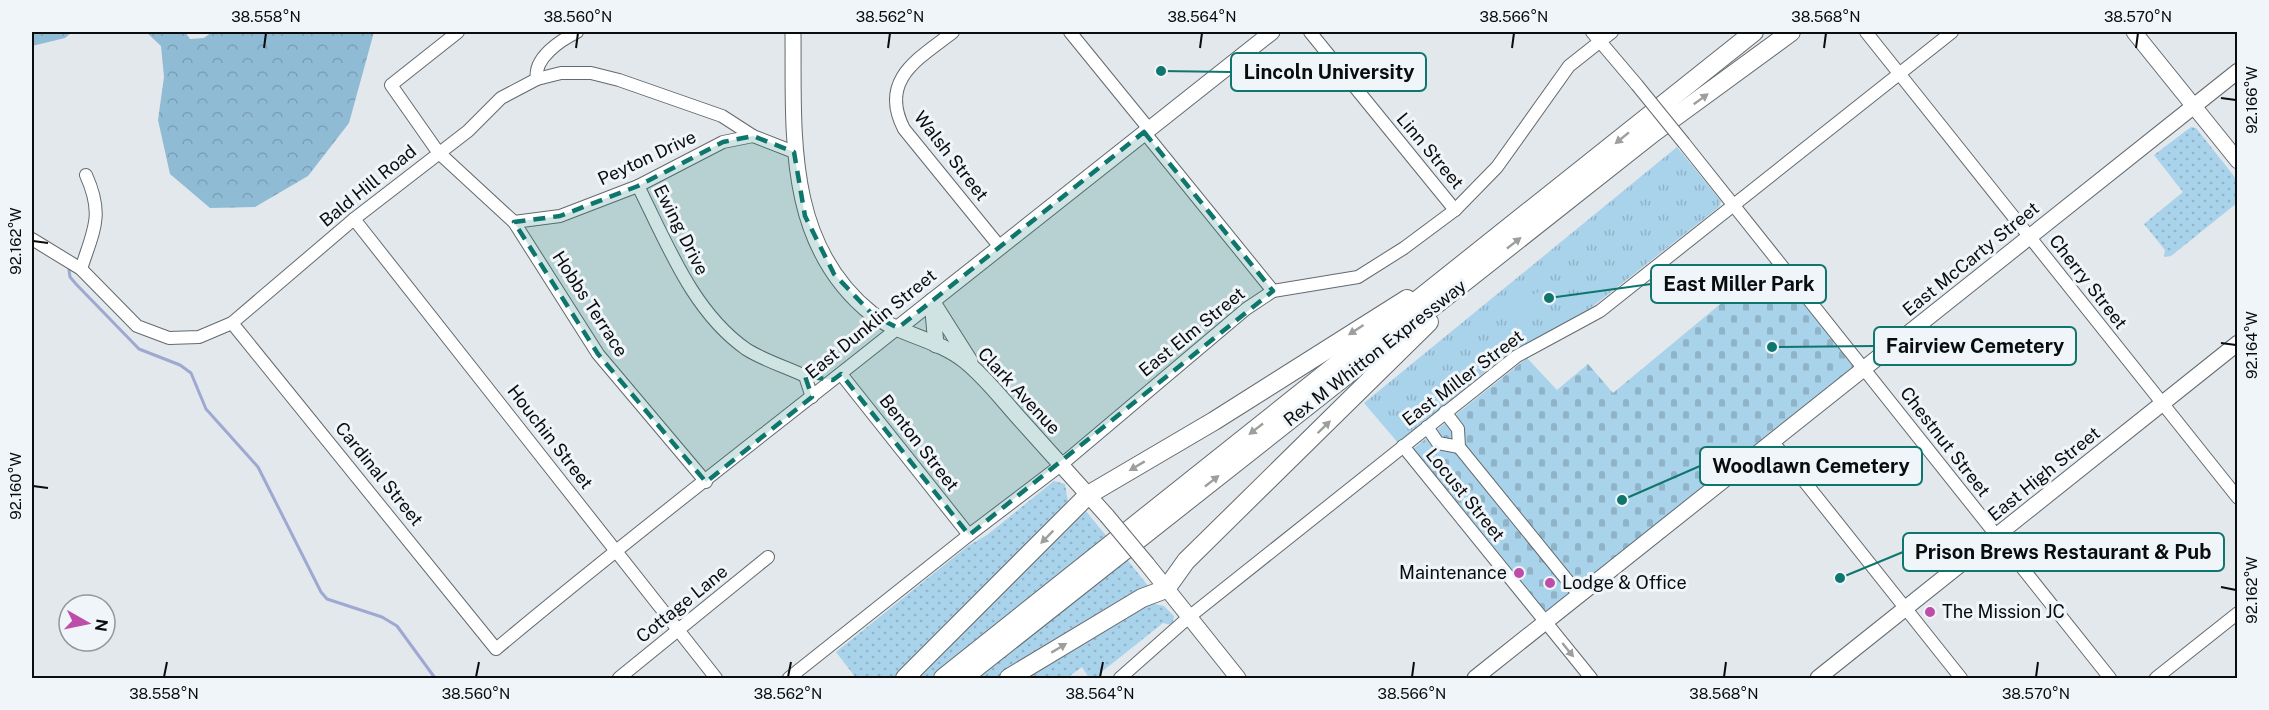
<svg xmlns="http://www.w3.org/2000/svg" width="2269" height="710" font-family="'Public Sans',sans-serif">
<style>
.grass{fill:url(#grass-dots)}
.forest{fill:url(#forest-crowns)}
.cemetery{fill:url(#cemetery-stones)}
.park{fill:url(#park-tufts)}
.garden{fill:#a9d2eb}
.lines{fill:none;stroke-linecap:round;stroke-linejoin:round}
.stream{stroke:#9fa8d0;stroke-width:3}
.minor-casing{stroke:#646a6d;stroke-width:14}
.major-casing{stroke:#646a6d;stroke-width:17}
.highway-casing{stroke:#646a6d;stroke-width:20}
.minor{stroke:#fff;stroke-width:12}
.major{stroke:#fff;stroke-width:15}
.highway{stroke:#fff;stroke-width:18}
.minor-bridge-casing{stroke:#646a6d;stroke-width:14;stroke-linecap:butt}
.major-bridge-casing{stroke:#646a6d;stroke-width:17;stroke-linecap:butt}
.minor-bridge{stroke:#fff;stroke-width:12}
.major-bridge{stroke:#fff;stroke-width:15}
.oneway{fill:#9d9e9e}
.marked{fill:#0f766e;fill-opacity:0.2;stroke:#0f766e;stroke-width:4.5;stroke-dasharray:12 8;stroke-linejoin:round}
.ticks{fill:none;stroke:#0a0c0d;stroke-width:2}
.poi-dot{fill:#bd4da9;stroke:#eff5f9;stroke-width:2}
.labels{text-anchor:middle;stroke-width:6;stroke-linejoin:round;paint-order:stroke}
.street-label{font-size:18px;fill:#0a0c0d;stroke:#eff5f9}
.poi-label{font-size:18px;fill:#0a0c0d;stroke:#eff5f9;text-anchor:start}
.leader{fill:none;stroke:#0f766e;stroke-width:2}
.callout-dot{fill:#0f766e;stroke:#eff5f9;stroke-width:2}
.callout{fill:#eff5f9;stroke:#0f766e;stroke-width:2}
.callout-label{font-size:20px;text-anchor:middle;font-weight:bold;fill:#0a0c0d}
.neatline{fill:none;stroke:#0a0c0d;stroke-width:2}
.ticks-label{font-size:15px;text-anchor:middle;fill:#0a0c0d}
</style>
<defs>
<pattern id="grass-dots" width="8" height="8" patternUnits="userSpaceOnUse" patternTransform="scale(1.5)"><rect width="8" height="8" fill="#a9d2eb"/><path d="M2 2h.1M6 6h.1" fill="none" stroke="#90b3c8" stroke-width="1.8" stroke-linecap="round"/></pattern>
<pattern id="forest-crowns" width="20" height="18" patternUnits="userSpaceOnUse" patternTransform="scale(1.5)"><rect width="20" height="18" fill="#90bbd5"/><path d="M2 6a3 3 0 1 1 6 0M12 15a3 3 0 1 1 6 0" fill="none" stroke="#7ba0b6"/></pattern>
<pattern id="cemetery-stones" width="16" height="16" patternUnits="userSpaceOnUse" patternTransform="scale(1.5)"><rect width="16" height="16" fill="#a9d2eb"/><path d="M2 7V4a2 2 0 0 1 4 0v3zM10 15v-3a2 2 0 0 1 4 0v3z" fill="#90b3c8"/></pattern>
<pattern id="park-tufts" width="24" height="20" patternUnits="userSpaceOnUse" patternTransform="scale(1.5)"><rect width="24" height="20" fill="#a9d2eb"/><path d="M3 7l-1-3M5 7V3M7 7l1-3M15 17l-1-3M17 17v-4M19 17l1-3" fill="none" stroke="#90b3c8"/></pattern>
</defs>
<rect width="100%" height="100%" fill="#e2e8ec"/>
<g class="grass">
<polygon points="2191,127 2196,128 2237,180 2237,203 2171,256 2164,257 2165,250 2144,224 2183,192 2154,155"/>
<polygon points="1054,481 1065,484 1068,502 900,678 856,678 836,652 968,546 987,535"/>
<polygon points="1085,510 1108,538 931,678 911,678"/>
<polygon points="1126,558 1148,586 1145,591 1004,678 973,678"/>
<polygon points="1150,603 1164,606 1174,616 1172,625 1163,623 1099,674 1101,678 1089,678 1082,667 1067,678 1023,678"/>
</g>
<g class="forest">
<polygon points="32,32 72,32 65,38 32,46"/>
<polygon points="146,32 185,32 190,39 204,38 212,32 374,32 349,123 308,176 255,207 210,208 170,174 158,120 164,77 161,46"/>
</g>
<polygon class="cemetery" points="1771,262 1854,364 1854,369 1549,611 1544,612 1413,449 1527,358 1557,390 1588,364 1613,393"/>
<polygon class="park" points="1677,147 1721,201 1719,207 1588,310 1499,360 1399,444 1364,403"/>
<polygon class="garden" points="1542,291 1550,312 1516,326 1508,304"/>
<g class="lines">
<polyline class="stream" points="69,270 70,277 76,284 139,349 180,365 191,373 206,409 258,467 321,592 327,599 382,617 397,626 435,678"/>
<g class="minor-casing">
<g id="minor">
<polyline points="458,32 391,85 438,152 514,222 598,354 706,482"/>
<path d="M 953,32 C 920,58 878,79 904,129 L 1000,247"/>
<polyline points="1070,32 1149,129"/>
<polyline points="1310,32 1455,210"/>
<polyline points="1592,32 1637,85"/>
<polyline points="1866,32 2238,498"/>
<path d="M 537,79 C 533,58 561,40 577,32"/>
<polyline points="1144,132 1273,291"/>
<polyline points="1684,143 2110,678"/>
<path d="M 638,186 C 667,243 692,311 746,349 C 763,360 786,367 805,376 L 812,397"/>
<polyline points="354,219 716,678"/>
<polyline points="514,222 560,216 638,186 723,142 753,136"/>
<polyline points="32,239 81,269 137,326 169,338 199,337 232,323 354,219 468,131 501,98 537,79 561,73 591,73 619,80 722,116 753,136 794,152"/>
<path d="M 81,269 C 94,229 104,215 86,175"/>
<path d="M 232,323 L 496,649 C 627,539 764,435 898,328"/>
<polyline points="841,374 969,535"/>
<polyline points="1445,412 1458,429 1459,447 1580,596"/>
<polyline points="1427,427 1438,443 1459,447"/>
<polyline points="1773,442 1961,678"/>
<polyline points="1403,446 1591,678"/>
<polyline points="619,678 768,557"/>
<polyline points="789,678 969,535 1061,465 1246,309 1273,291 1358,277 1404,248 1455,210 1497,167 1569,66 1612,32"/>
<polyline points="1120,678 1189,617 1517,356 1600,311 1952,32"/>
<polyline points="2156,678 2238,613"/>
</g>
</g>
<g class="major-casing">
<g id="major">
<path d="M 793,32 C 794,132 784,244 872,314 C 899,335 938,339 965,361 C 985,377 1001,398 1018,417 C 1048,450 1077,483 1107,516"/>
<polyline points="2134,32 2238,161"/>
<polyline points="932,301 970,361"/>
<polyline points="932,301 936,345"/>
<polyline points="898,328 1272,32"/>
<polyline points="1147,564 1238,678"/>
<polyline points="1475,678 2238,71"/>
<polyline points="1818,678 2238,343"/>
</g>
</g>
<g class="highway-casing">
<g id="highway">
<polyline points="905,678 1088,495 1214,421 1407,299"/>
<polyline points="943,678 1754,32"/>
<polyline points="963,678 1653,133 1791,32"/>
<polyline points="1009,678 1142,598 1166,589 1186,561 1429,322"/>
</g>
</g>
<use href="#minor" class="minor"/>
<use href="#major" class="major"/>
<use href="#highway" class="highway"/>
<g class="minor-bridge-casing">
<polyline id="minor-bridge" points="1637,85 1684,143"/>
</g>
<g class="major-bridge-casing">
<polyline id="major-bridge" points="1107,516 1147,564"/>
</g>
<use href="#minor-bridge" class="minor-bridge"/>
<use href="#major-bridge" class="major-bridge"/>
</g>
<defs><path id="oneway-solid" d="M-6-.8H1V-3.2L6.5 0L1 3.2V.8H-6Z" transform="scale(1.5)"/></defs>
<g class="oneway">
<use href="#oneway-solid" transform="translate(1701 99) rotate(-36)"/>
<use href="#oneway-solid" transform="translate(1622 138) rotate(141)"/>
<use href="#oneway-solid" transform="translate(1514 243) rotate(-38)"/>
<use href="#oneway-solid" transform="translate(1356 330) rotate(147)"/>
<use href="#oneway-solid" transform="translate(1324 427) rotate(-44)"/>
<use href="#oneway-solid" transform="translate(1256 429) rotate(142)"/>
<use href="#oneway-solid" transform="translate(1137 466) rotate(149)"/>
<use href="#oneway-solid" transform="translate(1212 481) rotate(-38)"/>
<use href="#oneway-solid" transform="translate(1047 537) rotate(135)"/>
<use href="#oneway-solid" transform="translate(1059 648) rotate(-31)"/>
<use href="#oneway-solid" transform="translate(1568 650) rotate(51)"/>
</g>
<path class="marked" d="M 1144,132 L 1273,291 L 969,535 L 841,374 L 833,380 L 805,376 L 812,397 L 706,482 L 598,354 L 514,222 L 560,216 L 638,186 L 723,142 L 753,136 L 794,152 L 805,216 L 834,274 L 873,315 L 898,328 Z"/>
<path class="ticks" d="M 264,48 L 266,33M 576,48 L 578,33M 888,48 L 890,33M 1200,48 L 1202,33M 1512,48 L 1514,33M 1824,48 L 1826,33M 2136,48 L 2138,33M 2221,98 L 2236,100M 33,241 L 48,243M 2221,343 L 2236,345M 33,486 L 48,488M 2221,587 L 2236,590M 164,677 L 167,662M 476,677 L 479,662M 788,677 L 791,662M 1100,677 L 1103,662M 1412,677 L 1414,662M 1724,677 L 1726,662M 2036,677 L 2038,662"/>
<g class="poi-dot">
<circle cx="1519" cy="573" r="6"/>
<circle cx="1550" cy="583" r="6"/>
<circle cx="1930" cy="612" r="6"/>
</g>
<g class="labels">
<g class="street-label">
<text transform="translate(1430 151) rotate(50)" y="6">Linn Street</text>
<text transform="translate(951 156) rotate(52)" y="6">Walsh Street</text>
<text transform="translate(647 158) rotate(-25)" y="6">Peyton Drive</text>
<text transform="translate(368 186) rotate(-39)" y="6">Bald Hill Road</text>
<text transform="translate(681 230) rotate(63)" y="6">Ewing Drive</text>
<text transform="translate(1971 259) rotate(-39)" y="6">East McCarty Street</text>
<text transform="translate(2088 282) rotate(52)" y="6">Cherry Street</text>
<text transform="translate(590 304) rotate(57)" y="6">Hobbs Terrace</text>
<text transform="translate(871 324) rotate(-39)" y="6">East Dunklin Street</text>
<text transform="translate(1192 332) rotate(-39)" y="6">East Elm Street</text>
<text transform="translate(1375 353) rotate(-38)" y="6">Rex M Whitton Expressway</text>
<text transform="translate(1463 378) rotate(-37)" y="6">East Miller Street</text>
<text transform="translate(1019 391) rotate(47)" y="6">Clark Avenue</text>
<text transform="translate(550 437) rotate(52)" y="6">Houchin Street</text>
<text transform="translate(1945 442) rotate(52)" y="6">Chestnut Street</text>
<text transform="translate(919 443) rotate(52)" y="6">Benton Street</text>
<text transform="translate(379 474) rotate(51)" y="6">Cardinal Street</text>
<text transform="translate(2044 474) rotate(-39)" y="6">East High Street</text>
<text transform="translate(1465 495) rotate(51)" y="6">Locust Street</text>
<text transform="translate(682 604) rotate(-39)" y="6">Cottage Lane</text>
</g>
<g class="poi-label">
<text x="1507" y="579" text-anchor="end">Maintenance</text>
<text x="1562" y="589">Lodge &amp; Office</text>
<text x="1942" y="618">The Mission JC</text>
</g>
</g>
<path class="leader" d="M1161 71L1231 72M1549 298L1651 284M1772 347L1874 346M1622 500L1700 466M1840 578L1903 552"/>
<g class="callout-dot">
<circle cx="1161" cy="71" r="6"/>
<circle cx="1549" cy="298" r="6"/>
<circle cx="1772" cy="347" r="6"/>
<circle cx="1622" cy="500" r="6"/>
<circle cx="1840" cy="578" r="6"/>
</g>
<g class="callout">
<rect x="1231" y="53" width="195" height="38" rx="6"/>
<rect x="1651" y="265" width="175" height="38" rx="6"/>
<rect x="1874" y="327" width="202" height="38" rx="6"/>
<rect x="1700" y="447" width="222" height="38" rx="6"/>
<rect x="1903" y="533" width="321" height="38" rx="6"/>
</g>
<g class="callout-label">
<text x="1329" y="79">Lincoln University</text>
<text x="1739" y="291">East Miller Park</text>
<text x="1975" y="353">Fairview Cemetery</text>
<text x="1811" y="473">Woodlawn Cemetery</text>
<text x="2063" y="559">Prison Brews Restaurant &amp; Pub</text>
</g>
<rect width="2269" height="710" fill="none" stroke="#eff5f9" stroke-width="66"/>
<g transform="translate(87 623) rotate(99)"><circle r="28" fill="#eff5f9" stroke="#93989b" stroke-width="1.5"/>
<path d="M0-4.5L10 22L0 15L-10 22Z" fill="#bd4da9"/>
<text y="-9" font-size="16" font-weight="bold" text-anchor="middle" fill="#0a0c0d">N</text>
</g>
<rect x="33" y="33" width="2203" height="644" class="neatline"/>
<g class="ticks-label">
<text x="266" y="22">38.558°N</text>
<text x="578" y="22">38.560°N</text>
<text x="890" y="22">38.562°N</text>
<text x="1202" y="22">38.564°N</text>
<text x="1514" y="22">38.566°N</text>
<text x="1826" y="22">38.568°N</text>
<text x="2138" y="22">38.570°N</text>
<text transform="translate(2252 100) rotate(-90)" y="5">92.166°W</text>
<text transform="translate(16 241) rotate(-90)" y="5">92.162°W</text>
<text transform="translate(2252 345) rotate(-90)" y="5">92.164°W</text>
<text transform="translate(16 486) rotate(-90)" y="5">92.160°W</text>
<text transform="translate(2252 590) rotate(-90)" y="5">92.162°W</text>
<text x="164" y="699">38.558°N</text>
<text x="476" y="699">38.560°N</text>
<text x="788" y="699">38.562°N</text>
<text x="1100" y="699">38.564°N</text>
<text x="1412" y="699">38.566°N</text>
<text x="1724" y="699">38.568°N</text>
<text x="2036" y="699">38.570°N</text>
</g>
</svg>
